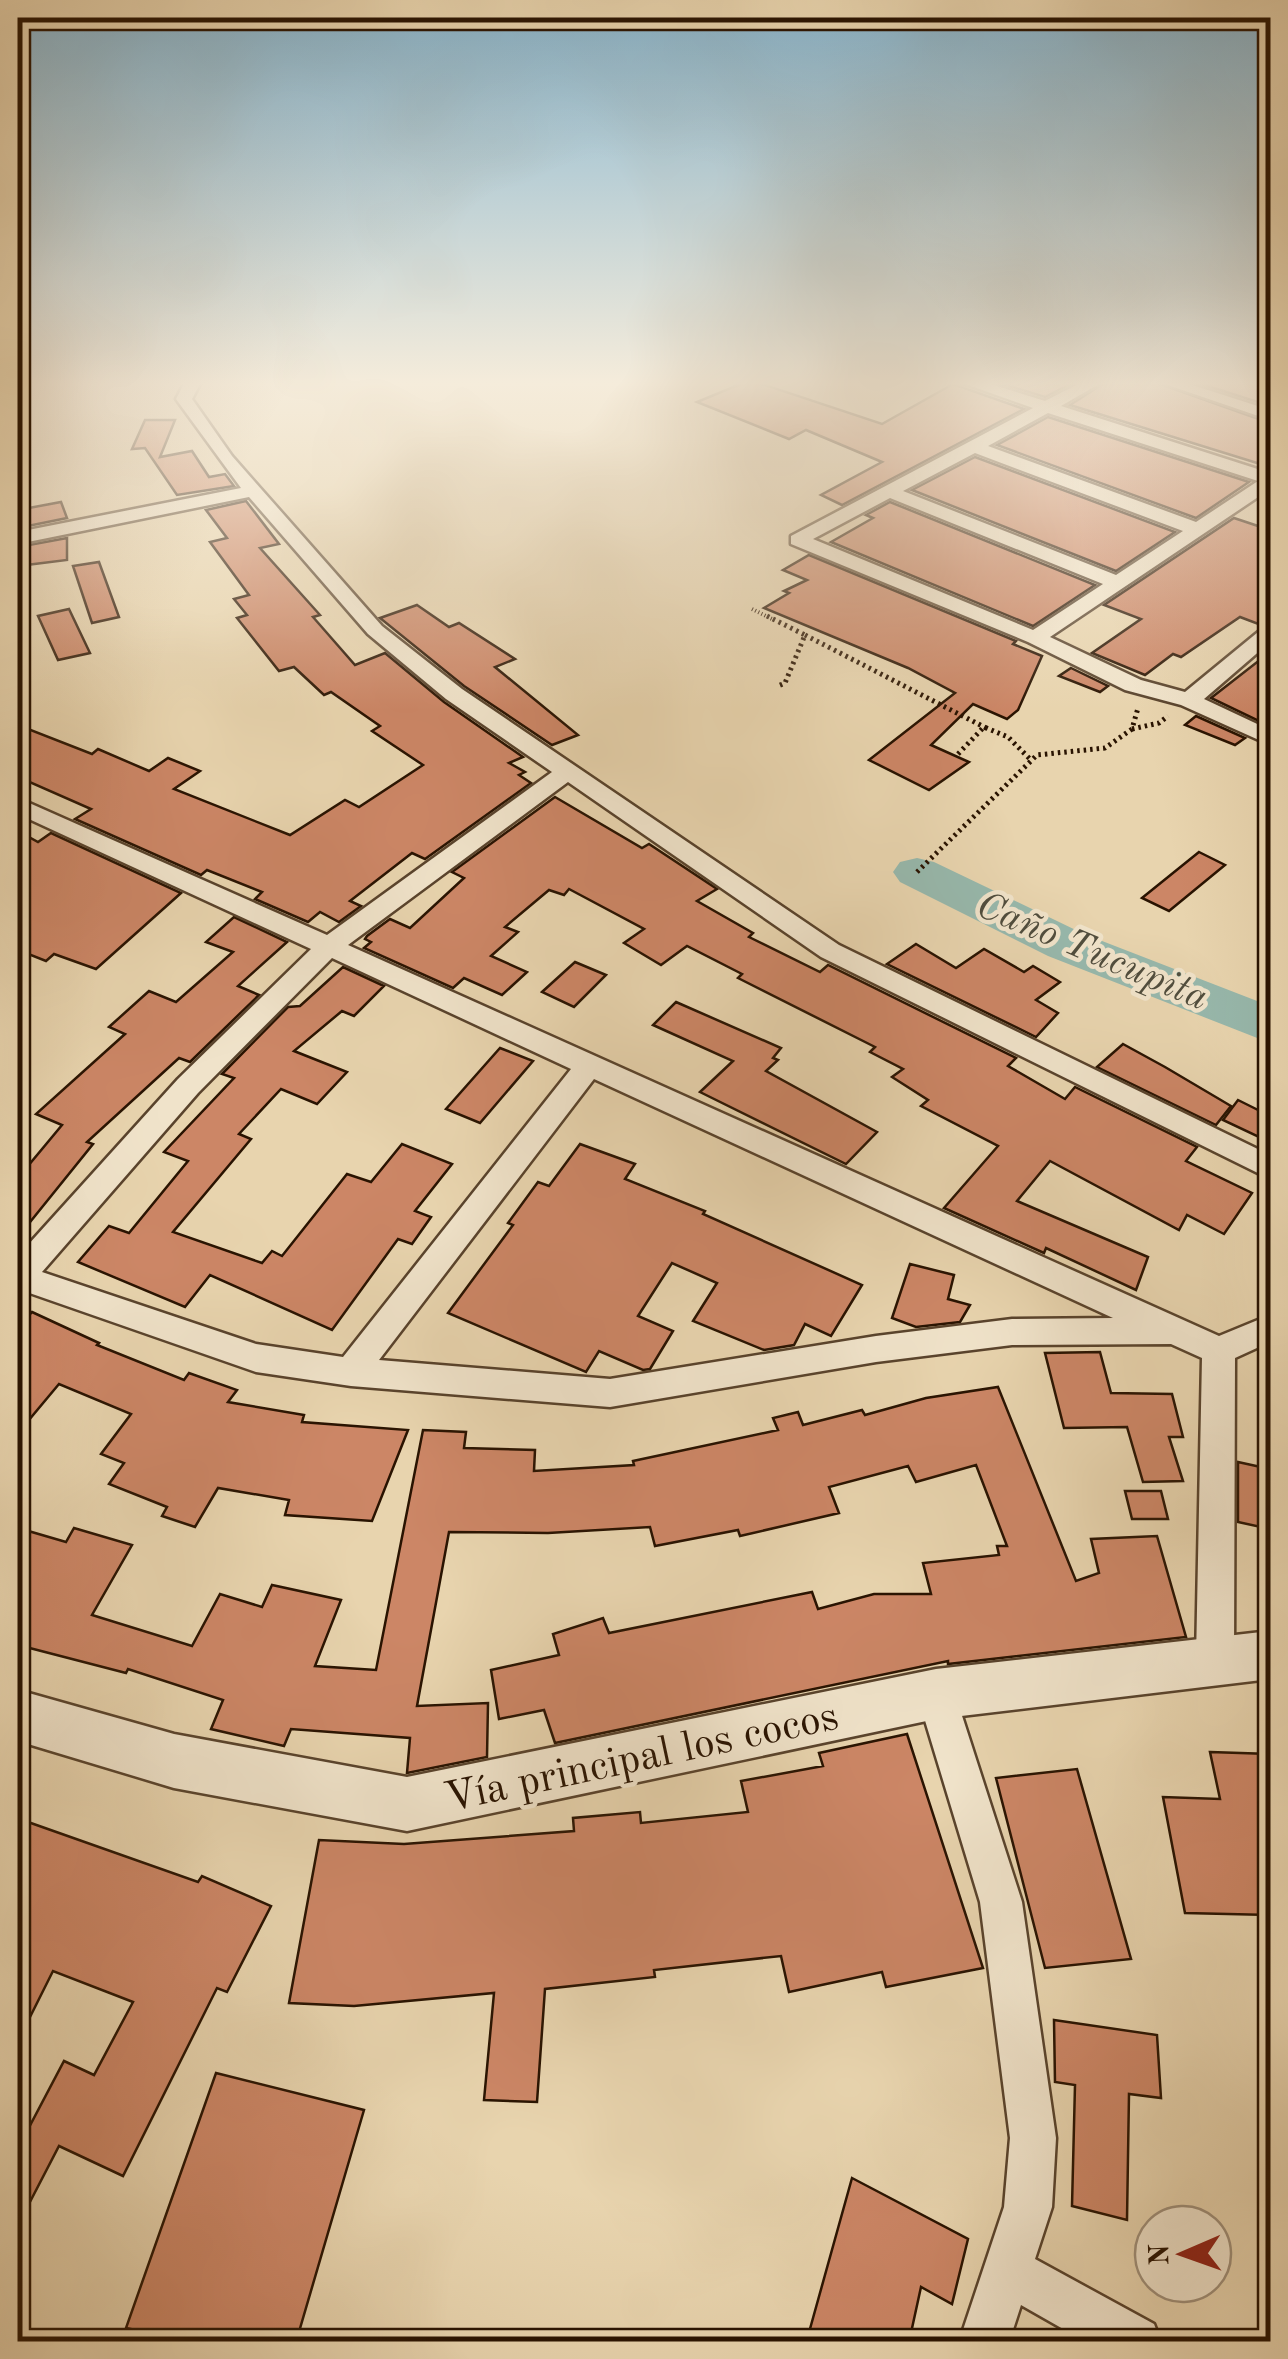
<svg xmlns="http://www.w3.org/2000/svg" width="1288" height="2359" font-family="'Old Standard TT',serif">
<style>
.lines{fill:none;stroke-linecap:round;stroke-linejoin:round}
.river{fill:#97b8ac;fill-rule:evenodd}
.building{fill:#cc8666;stroke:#291301;stroke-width:2.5}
.minor-casing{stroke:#59432c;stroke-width:5}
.tertiary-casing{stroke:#59432c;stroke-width:5}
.path-far1{stroke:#291301;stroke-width:4;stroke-dasharray:1 2.5;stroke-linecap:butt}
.path{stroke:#291301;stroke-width:5;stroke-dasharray:2.5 4;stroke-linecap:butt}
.minor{fill:#f0e3ca;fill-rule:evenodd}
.tertiary{fill:#f0e3ca;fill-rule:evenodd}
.labels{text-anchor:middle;stroke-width:9;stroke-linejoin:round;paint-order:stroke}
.water-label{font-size:38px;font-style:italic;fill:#504d3d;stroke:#f0e3ca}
.near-street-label{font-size:42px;fill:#291301;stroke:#f0e3ca}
</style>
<rect width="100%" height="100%" fill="#e8d4ae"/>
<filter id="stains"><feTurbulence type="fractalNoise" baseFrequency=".002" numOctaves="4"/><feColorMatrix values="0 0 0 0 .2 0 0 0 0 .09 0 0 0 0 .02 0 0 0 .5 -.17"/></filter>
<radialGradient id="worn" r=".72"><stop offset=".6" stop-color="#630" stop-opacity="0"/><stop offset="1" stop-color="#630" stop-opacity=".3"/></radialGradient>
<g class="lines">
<polygon class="river" points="917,858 934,862 1084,934 1270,1006 1270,1043 1048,956 900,882 893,872 900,862"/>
</g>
<g class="building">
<polygon points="750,380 882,424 953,384 1024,409 842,505 821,495 882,462 806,430 789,439 697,402"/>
<polygon points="990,380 1078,380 1045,397"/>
<polygon points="1109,380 1149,380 1270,423 1270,467 1070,405"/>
<polygon points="1189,380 1270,380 1270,406"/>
<polygon points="1048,417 1249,482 1196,518 997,445"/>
<polygon points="145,420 175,420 160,457 192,451 209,477 225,474 234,486 177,495 145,448 132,449"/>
<polygon points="975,457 1175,532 1116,571 912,490"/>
<polygon points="246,501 279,544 260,548 320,615 313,617 355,665 385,653 444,702 523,757 509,763 525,772 519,775 531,783 425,859 412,853 350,901 361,906 339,922 320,912 308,922 255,899 262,892 207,870 201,875 75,819 91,809 18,777 18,725 92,754 98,749 149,771 168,758 200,771 174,789 290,835 345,800 359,807 423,765 372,731 380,726 331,692 324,695 294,667 279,671 237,618 247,615 234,599 249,595 210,542 227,538 206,510"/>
<polygon points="61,502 67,518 18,528 18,510"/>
<polygon points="890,502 1095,585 1033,626 831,542 873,518 866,515"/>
<polygon points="1234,518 1270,530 1270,623 1261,625 1240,617 1181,657 1173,654 1145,675 1092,653 1141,619 1104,605"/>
<polygon points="67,538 67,560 18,566 18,547"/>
<polygon points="809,555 1016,641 1013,644 1042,656 1018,710 1007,719 973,704 931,745 969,762 929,790 869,760 955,693 908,668 764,608 789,593 784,591 807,580 783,570"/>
<polygon points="99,562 119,617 92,623 73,566"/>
<polygon points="417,605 449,627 459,623 515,659 495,667 578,735 552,745 464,686 380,618"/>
<polygon points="69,609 90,653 58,660 38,616"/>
<polygon points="1270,652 1270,720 1265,724 1211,698"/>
<polygon points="1071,668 1108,686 1100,692 1059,676"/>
<polygon points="1196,716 1245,738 1235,745 1185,725"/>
<polygon points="555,797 642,848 649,844 717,889 697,901 753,933 749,937 820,972 828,965 1016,1058 1008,1066 1065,1099 1075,1087 1197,1147 1186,1161 1252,1193 1224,1234 1187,1215 1179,1230 1050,1161 1017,1201 1148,1257 1136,1290 1046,1248 1044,1253 944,1208 998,1146 921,1106 928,1100 892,1077 903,1069 870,1052 875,1047 738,978 742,974 687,946 661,965 624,943 644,929 569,889 564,895 549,890 505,927 518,932 491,956 527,972 502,995 464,978 453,988 364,948 371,942 365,939 367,936 390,919 410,928 464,878 452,872"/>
<polygon points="18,831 38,842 51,833 181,893 96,969 54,954 46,961 18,950"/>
<polygon points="1199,852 1225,865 1169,911 1142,898"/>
<polygon points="234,917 287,942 238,986 259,995 190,1062 179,1058 87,1142 93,1144 18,1237 18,1178 62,1125 36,1114 125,1034 109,1027 149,991 176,1002 233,952 206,942"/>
<polygon points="916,944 956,968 984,949 1024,972 1033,966 1060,982 1036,1000 1058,1013 1036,1037 887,964"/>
<polygon points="575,962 606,975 574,1007 542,992"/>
<polygon points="343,967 384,986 354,1016 342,1011 294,1051 347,1072 317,1104 281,1089 239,1134 251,1139 173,1232 262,1263 272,1251 282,1256 347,1174 371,1182 402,1144 452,1164 415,1211 431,1217 412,1244 398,1239 332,1330 210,1275 185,1307 78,1262 109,1226 129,1233 188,1161 164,1152 234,1078 222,1074 288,1007 300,1006"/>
<polygon points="676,1002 781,1048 773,1058 778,1060 766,1071 877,1132 846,1164 700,1092 733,1061 653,1025"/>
<polygon points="1123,1044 1165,1067 1231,1106 1216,1125 1097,1067"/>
<polygon points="500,1048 533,1061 480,1123 446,1109"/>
<polygon points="1238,1100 1270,1116 1270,1125 1261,1138 1223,1120"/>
<polygon points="580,1144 635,1164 625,1179 705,1211 703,1214 862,1285 831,1336 805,1324 794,1345 764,1350 693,1321 717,1283 672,1263 638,1316 673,1331 650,1369 643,1370 599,1351 586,1372 448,1313 513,1225 508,1223 538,1182 549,1186"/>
<polygon points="910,1264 954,1275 948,1299 970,1305 960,1322 916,1327 892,1318"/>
<polygon points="32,1312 99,1343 97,1345 184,1380 189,1373 237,1390 228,1402 304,1415 302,1422 408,1430 372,1521 285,1515 289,1500 218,1488 195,1527 162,1516 167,1507 109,1484 124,1463 101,1454 131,1414 59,1384 18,1433 18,1328"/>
<polygon points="1100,1352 1111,1393 1172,1394 1183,1437 1169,1437 1183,1481 1143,1482 1127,1427 1064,1428 1045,1353"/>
<polygon points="998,1387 1076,1581 1099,1573 1091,1539 1157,1536 1186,1637 948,1664 948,1661 555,1743 544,1710 499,1719 491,1670 559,1655 553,1634 603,1618 609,1633 812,1592 818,1609 874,1594 931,1594 923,1563 999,1555 997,1546 1007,1546 976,1465 916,1482 908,1466 829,1487 839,1513 740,1536 738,1530 655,1546 650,1527 548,1533 449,1532 417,1706 488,1703 487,1757 407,1773 410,1738 291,1729 284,1746 211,1729 223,1700 128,1669 126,1673 18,1645 18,1528 66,1542 74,1528 132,1545 92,1615 192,1646 220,1594 262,1607 272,1585 341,1600 315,1666 376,1670 423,1430 466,1432 464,1448 535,1450 534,1471 634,1465 633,1461 778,1430 773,1418 798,1412 803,1425 862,1410 865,1415 926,1398"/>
<polygon points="1238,1462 1270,1469 1270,1529 1238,1522"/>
<polygon points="1125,1491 1161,1491 1168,1519 1132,1519"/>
<polygon points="907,1734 983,1968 886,1987 882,1972 789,1992 781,1956 654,1970 655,1977 545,1989 537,2102 484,2100 494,1993 354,2006 289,2003 319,1840 404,1844 574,1831 573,1818 640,1812 641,1823 748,1812 741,1781 823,1766 819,1753"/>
<polygon points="1210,1752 1270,1754 1270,1915 1185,1913 1163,1797 1220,1799"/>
<polygon points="1077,1769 1131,1959 1045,1968 996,1778"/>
<polygon points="28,1822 198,1882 202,1876 271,1906 227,1992 217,1988 123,2176 59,2146 18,2225 18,2129 26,2133 64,2061 94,2075 133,2002 53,1971 18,2041 18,1841"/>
<polygon points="1054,2020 1157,2035 1161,2098 1129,2094 1127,2220 1072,2206 1075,2085 1055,2082"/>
<polygon points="216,2073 364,2110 296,2342 142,2342 145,2332 126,2328"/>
<polygon points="852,2178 968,2239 952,2304 921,2287 909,2342 820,2342 808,2336"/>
</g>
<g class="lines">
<g class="minor-casing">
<g id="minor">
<path d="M 186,380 L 202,380 L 192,399 L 232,456 L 382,626 L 462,689 L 839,945 L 1270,1155 L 1270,1179 L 821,957 L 568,782 L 348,945 L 1219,1336 L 1270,1315 L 1270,1342 L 1235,1358 L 1234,1660 L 1229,1673 L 1215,1678 L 1201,1673 L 1196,1660 L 1202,1358 L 1171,1344 L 1012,1345 L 876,1362 L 610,1407 L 351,1386 L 256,1372 L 18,1289 L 18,1256 L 178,1079 L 311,949 L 18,814 L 18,798 L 327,935 L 552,772 L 446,699 L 368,634 L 249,497 L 18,544 L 18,532 L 241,488 L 176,399 ZM 332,958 L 571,1069 L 343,1357 L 256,1344 L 42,1272 L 198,1093 ZM 594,1079 L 1113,1318 L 1012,1319 L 876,1336 L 610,1379 L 379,1360 Z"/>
<path d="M 954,380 L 978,380 L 1045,401 L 1086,380 L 1106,380 L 1061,406 L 1270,473 L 1270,489 L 1050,637 L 1141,680 L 1185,692 L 1263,628 L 1270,626 L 1270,642 L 1204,699 L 1270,730 L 1270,745 L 1181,705 L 1125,690 L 1028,642 L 791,544 L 791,536 L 1033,408 ZM 1048,413 L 1258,481 L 1196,522 L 988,446 ZM 975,453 L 1183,531 L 1116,575 L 903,491 ZM 890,498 L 1103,584 L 1033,630 L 813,539 Z"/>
<polygon points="1153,380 1177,380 1270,410 1270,420"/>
<polygon points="936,1675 950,1681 955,1694 1022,1902 1056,2138 1052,2207 1035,2259 1154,2324 1161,2342 1086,2342 1021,2305 1009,2342 959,2342 1004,2207 1010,2138 980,1902 917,1694 922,1681"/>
</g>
</g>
<g class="tertiary-casing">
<polygon id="tertiary" points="1270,1631 1270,1679 936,1719 407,1831 174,1788 18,1741 18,1690 174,1734 407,1777 936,1669"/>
</g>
<polyline class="path-far1" points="752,609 772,619"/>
<g class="path">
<polyline points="767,616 805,635 785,683 778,686"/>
<polyline points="805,635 988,729"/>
<polyline points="1132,729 1159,723 1168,716"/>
<polyline points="958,754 984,727 1008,737 1032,761"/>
<polyline points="917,872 1037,755 1105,748 1132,729 1138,708"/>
</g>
<use href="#minor" class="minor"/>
<use href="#tertiary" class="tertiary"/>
</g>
<linearGradient id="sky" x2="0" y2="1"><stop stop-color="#87b6d0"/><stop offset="0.54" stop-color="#f5ecdb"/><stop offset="1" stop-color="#f5ecdb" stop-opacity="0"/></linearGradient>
<rect width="1288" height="710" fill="url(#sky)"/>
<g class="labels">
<g class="water-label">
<text transform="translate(1093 950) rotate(23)" y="13">Caño Tucupita</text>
</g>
<g class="near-street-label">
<text transform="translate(641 1755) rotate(-12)" y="15">Vía principal los cocos</text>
</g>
</g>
<rect width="1288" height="2359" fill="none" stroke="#e8d4ae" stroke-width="60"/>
<rect x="20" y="20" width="1248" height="2319" fill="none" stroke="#291301" stroke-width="5"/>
<rect x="30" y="30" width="1228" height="2299" fill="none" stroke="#291301" stroke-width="2.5"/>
<g transform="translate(1183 2254) rotate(268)"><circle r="48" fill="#f0e3ca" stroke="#a0907a" stroke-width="2.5"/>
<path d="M0-8L18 38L0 25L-18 38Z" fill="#8f2418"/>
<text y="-15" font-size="28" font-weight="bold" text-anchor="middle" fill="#291301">N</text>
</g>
<rect width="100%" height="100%" filter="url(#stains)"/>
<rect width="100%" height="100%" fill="url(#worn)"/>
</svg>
